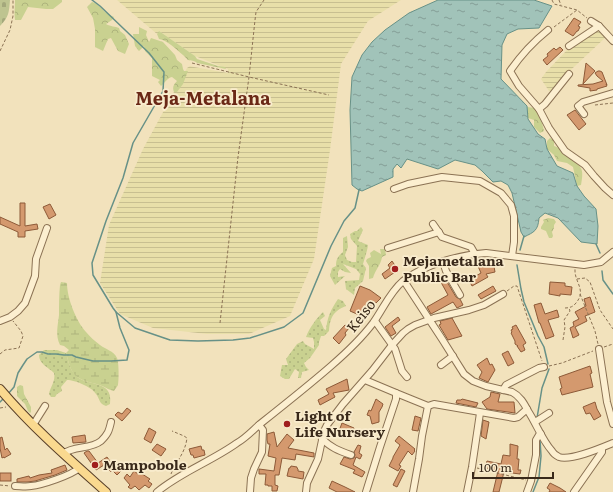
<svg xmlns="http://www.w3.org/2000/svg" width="613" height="492" font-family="Literata,serif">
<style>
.farmland{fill:url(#farmland-rules)}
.grass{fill:url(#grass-dots)}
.forest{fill:url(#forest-crowns)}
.wetland{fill:url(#wetland-marsh)}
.cemetery{fill:url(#cemetery-stones)}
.water{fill:url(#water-ripples);stroke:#679187}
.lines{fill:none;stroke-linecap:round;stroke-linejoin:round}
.stream{stroke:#679187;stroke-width:1.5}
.building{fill:#d4996e;stroke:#8d5a38}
.minor-casing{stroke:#8b7254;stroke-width:8}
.major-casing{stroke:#583f29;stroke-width:10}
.path{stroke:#8b7254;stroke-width:1;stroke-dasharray:3 2;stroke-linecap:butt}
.minor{stroke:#fcefd0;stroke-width:6}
.major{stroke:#fad98f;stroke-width:8}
.poi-dot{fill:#a01e1e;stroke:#f9eccd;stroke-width:1.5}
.labels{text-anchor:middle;stroke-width:3.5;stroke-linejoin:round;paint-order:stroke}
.poi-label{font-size:14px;font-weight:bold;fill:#39291a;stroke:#f9eccd;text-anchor:start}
.street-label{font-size:14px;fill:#39291a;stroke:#f9eccd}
.district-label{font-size:18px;font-weight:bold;fill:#6a2816;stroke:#f9eccd}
</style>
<defs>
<pattern id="farmland-rules" width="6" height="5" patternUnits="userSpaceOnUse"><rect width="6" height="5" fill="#e8dfa9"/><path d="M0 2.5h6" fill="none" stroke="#c8bf91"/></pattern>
<pattern id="grass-dots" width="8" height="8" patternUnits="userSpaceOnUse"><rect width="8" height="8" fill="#c9d190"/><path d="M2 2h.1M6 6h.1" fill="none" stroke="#adb37c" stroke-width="1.8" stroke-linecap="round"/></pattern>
<pattern id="forest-crowns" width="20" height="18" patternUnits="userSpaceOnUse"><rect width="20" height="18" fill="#c9d190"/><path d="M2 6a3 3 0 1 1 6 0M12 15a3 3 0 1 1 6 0" fill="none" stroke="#adb37c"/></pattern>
<pattern id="wetland-marsh" width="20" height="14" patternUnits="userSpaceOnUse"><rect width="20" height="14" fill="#c9d190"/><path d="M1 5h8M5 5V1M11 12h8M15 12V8" fill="none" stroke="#adb37c"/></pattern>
<pattern id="cemetery-stones" width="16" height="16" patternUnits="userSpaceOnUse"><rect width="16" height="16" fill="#bec490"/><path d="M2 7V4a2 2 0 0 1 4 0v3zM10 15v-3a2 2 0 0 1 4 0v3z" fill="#a4a87c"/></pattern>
<pattern id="water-ripples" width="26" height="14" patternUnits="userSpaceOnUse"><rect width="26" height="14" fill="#a1c3b9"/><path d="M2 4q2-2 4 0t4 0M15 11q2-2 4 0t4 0" fill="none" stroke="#849e96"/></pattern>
</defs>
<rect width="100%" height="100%" fill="#f2e2bc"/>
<g class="farmland">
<polygon points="117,0 401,0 368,21 341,64 330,150 314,259 290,316 249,334 207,334 153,328 120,314 100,283 109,225 143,149 187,68 190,66 194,67 228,73 228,69 195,56 159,31 157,34"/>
<polygon points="599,28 606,37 559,81 551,91 549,91 541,79 546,72 567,50"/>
</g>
<g class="grass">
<path d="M 361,227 L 363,230 L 358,241 L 368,245 C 367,252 365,257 363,264 L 366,268 L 363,281 L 355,288 L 354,295 L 346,289 L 345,281 L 359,280 L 360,274 L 356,269 L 343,264 L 351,273 L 345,272 L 340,269 L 338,272 L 338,277 L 345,276 L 335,285 L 330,276 L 332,268 L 336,266 C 336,259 338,256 343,252 L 343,238 L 347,236 L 348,247 L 345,255 L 347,260 L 352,262 L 356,262 L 357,246 L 351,239 L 350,234 L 355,231 L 357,231 Z"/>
<path d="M 338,299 L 343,301 L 346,306 C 333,311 330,318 329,331 L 324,336 L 321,336 L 319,342 L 319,345 L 310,358 L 304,363 L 306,367 L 309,370 L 302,372 L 301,378 L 298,378 L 299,372 L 295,369 L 289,379 L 285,379 L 280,376 L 282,365 L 288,365 L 286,359 L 297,344 L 303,341 L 305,344 L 314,349 L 314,342 L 313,338 L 306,337 C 310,327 316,319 323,312 L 325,316 L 320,320 L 324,329 L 326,330 C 327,318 331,309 338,299 Z"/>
<path d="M 44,350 L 57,350 L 66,353 C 68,359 69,367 73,372 C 83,389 114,377 110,404 L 106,406 C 99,404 100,399 96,394 C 92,387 75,380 67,380 L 61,387 L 62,391 L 57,394 L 55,397 L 51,397 L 49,394 C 50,387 56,381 54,373 C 48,367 39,364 39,355 Z"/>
</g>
<g class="forest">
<path d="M 15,0 L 62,0 L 62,2 L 53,9 L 46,9 L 28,7 L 21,20 L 15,20 C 14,13 15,7 15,0 Z"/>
<path d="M 92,2 C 98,4 101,8 105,12 C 108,14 111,16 114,17 L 112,20 L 106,24 C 111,27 115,26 119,28 L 120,31 L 125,35 L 129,44 L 125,54 L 118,51 L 111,38 L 108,39 L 103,51 L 95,47 L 95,29 L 93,18 L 87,7 Z"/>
<path d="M 139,27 L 147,31 L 146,35 L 149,42 L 151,38 L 163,42 L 175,55 L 177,60 L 182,64 L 183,69 L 184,71 L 188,71 L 183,84 L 177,92 L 174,92 C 172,87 174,84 177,81 L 172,77 C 167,78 165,83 161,86 L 158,82 L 160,80 L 152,76 L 152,58 L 145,51 L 144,46 L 139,51 L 135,46 L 133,34 L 139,34 Z"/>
<path d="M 159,31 L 195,56 L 197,59 L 218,66 L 225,67 L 226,69 L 197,63 C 194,60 191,61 188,60 C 187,59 184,56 183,55 C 177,50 167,40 159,39 L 157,34 Z"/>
<polygon points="527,107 535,108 542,123 544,131 540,133 534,127 534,120 528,118"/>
<path d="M 550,138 L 554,140 L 554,146 C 556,147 558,147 560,149 C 562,151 564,154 567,156 C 580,166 585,166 581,185 L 577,186 L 573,167 L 567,163 L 557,161 L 554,155 L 547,149 L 547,141 Z"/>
<polygon points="548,218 554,219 556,222 554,225 554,228 552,232 553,236 552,238 549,238 546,231 541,229 541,227 544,222 543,220"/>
<path d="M 380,249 L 385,249 L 386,255 L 382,257 C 381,265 375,270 373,278 L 369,279 L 369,266 L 366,261 L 367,259 L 371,257 L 370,253 L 374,250 L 381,254 Z"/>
<polygon points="20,385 23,386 24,394 31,407 31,412 30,413 28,411 25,404 17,396 17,387"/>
</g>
<path class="wetland" d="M 61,282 L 67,283 C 67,298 76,321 86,332 C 90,337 95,341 100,345 C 105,349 114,351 117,358 C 119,362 119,381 118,385 C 117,387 115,389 114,391 C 109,390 107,388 102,386 C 93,382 78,382 72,371 C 69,366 68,359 66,353 L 69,350 L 64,346 L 60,345 C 55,335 58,325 59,315 C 59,305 59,295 60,285 Z"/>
<path class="cemetery" d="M 0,0 L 10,0 C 9,12 9,17 0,26 Z"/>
<path class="water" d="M 438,0 L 534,0 L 552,6 L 539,28 L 518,29 L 507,34 L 502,45 L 501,79 L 527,106 L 528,119 L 538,134 L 545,139 L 547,149 L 557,166 L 573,173 L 577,186 L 584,196 L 596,209 L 598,226 L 597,244 L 581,242 L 558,218 L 545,213 L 539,218 C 538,231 534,232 524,237 L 521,232 L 512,193 L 508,185 L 501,181 L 493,182 L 482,171 L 475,165 L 455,160 L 438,169 L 407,159 L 401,168 L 397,164 L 393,169 L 393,177 L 362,191 L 357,189 L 352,185 L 350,110 L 352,77 L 362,55 L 372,42 L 385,30 L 409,13 Z"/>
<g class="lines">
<g class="stream">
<polyline points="596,244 600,253"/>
<polyline points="520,250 524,236"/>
<polyline points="517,265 521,289 524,302 538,336 544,347 548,364"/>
<polyline points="602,271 603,280 613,294"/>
<polyline points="116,312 135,328 170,340 198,341 233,340 250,338 284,327 303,313 331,246 344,221 355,208 359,190 360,189"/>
<polyline points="8,394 14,387 18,373 23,365 27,359 37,352 42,352 48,354 56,354 64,355 72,355 76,357 93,361 111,361 127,360 129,350 120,328 116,312 113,308 93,275 92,263 106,221 123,178 133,143 163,91 164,72 149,53 100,6 92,0"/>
<polyline points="0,402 4,398"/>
<polyline points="537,418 542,388 549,369"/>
<polyline points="533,492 539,477 541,456 540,440"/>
</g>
</g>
<g class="building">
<polygon points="574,18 581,22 578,26 580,27 578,31 577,31 573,36 565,31"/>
<polygon points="560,47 563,50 547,65 543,60 548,56 547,54 554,48 556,50"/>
<polygon points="586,63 595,71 583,84"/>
<polygon points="598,71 600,71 602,72 607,85 606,84 607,86 597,89 597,90 590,91 590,88 578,86 578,85 593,84 603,81 597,76 595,73"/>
<polygon points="575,110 586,124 579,130 567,115"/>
<polygon points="20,203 25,203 25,226 37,224 38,229 25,231 25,237 18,237 18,232 0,224 0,217 20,226"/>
<polygon points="50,204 56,215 49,219 43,207"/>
<polygon points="392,261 398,270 385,279 382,274 390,268 388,265"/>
<polygon points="493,261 495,272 486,274 488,277 472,286 469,280 481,273 477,264 481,262 482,264"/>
<polygon points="440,273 441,276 443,275 456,297 460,299 463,305 457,308 453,302 431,314 427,307 448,295 437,275"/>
<polygon points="550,282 565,283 565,286 572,287 571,295 560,294 560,296 549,294"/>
<polygon points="360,286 370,290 381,298 376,303 374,302 366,318 350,311"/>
<polygon points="493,286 496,291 481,299 478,295"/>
<polygon points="590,297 595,312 585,316 587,321 575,327 579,335 573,338 570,328 574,326 573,322 579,319 575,312 586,306 584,299"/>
<polygon points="541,303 545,314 557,310 559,317 548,320 554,336 546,339 540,323 539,323 534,305"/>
<polygon points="398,317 400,320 392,326 396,333 391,336 385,327"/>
<polygon points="452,318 462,336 448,340 439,325 441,324 440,321"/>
<polygon points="345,325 349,328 345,333 346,335 339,344 333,338"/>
<polygon points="516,325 526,343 523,345 525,350 521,352 517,346 518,346 515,344 515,341 511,333 512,332 511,330 513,329 512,327"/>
<polygon points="508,351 514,363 508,366 502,354"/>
<polygon points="487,358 490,365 492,364 495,370 488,382 479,378 482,372 477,365"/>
<polygon points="590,366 592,373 590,374 593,387 562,395 560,389 562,388 559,377"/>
<polygon points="347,379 349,390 333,393 335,397 320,405 318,400 329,394 326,389"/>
<polygon points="491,392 500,394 498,402 514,402 515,413 487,409 482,402 490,397"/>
<polygon points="376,399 383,404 382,407 379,412 379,422 372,424 370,416 367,415 369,410 371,411"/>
<polygon points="462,399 478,403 476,407 456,403 457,400 461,400"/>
<polygon points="595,402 597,409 601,416 594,420 590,413 586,414 583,407"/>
<polygon points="127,408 131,411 122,421 115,415 118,412 122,414"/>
<polygon points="415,416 421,418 418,431 412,430"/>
<polygon points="483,420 489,422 486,439 481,436"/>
<polygon points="342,423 354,428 352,433 350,432 347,438 339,434 340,432 339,431"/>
<polygon points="149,428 156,432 151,443 144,439"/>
<polygon points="274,432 277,447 287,434 294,440 288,448 314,453 314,457 296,454 295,460 282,458 279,475 275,475 275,485 278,486 277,491 272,491 272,486 268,486 268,485 265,485 266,474 259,474 259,469 274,471 276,458 268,456 270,444 268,444 267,440 267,434"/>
<polygon points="85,435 86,442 73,443 72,437"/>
<polygon points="399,436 415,449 414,450 415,451 412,455 408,451 399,465 401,466 398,471 389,466 393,458 393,457 400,445 395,441"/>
<polygon points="2,437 5,450 7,448 11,454 4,458 4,457 2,458 0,448 0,438"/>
<polygon points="157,444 166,449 161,456 152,450"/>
<polygon points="510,444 518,446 517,459 519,459 518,470 521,470 520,474 504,472 499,492 493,492 498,471 485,468 487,461 501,464 503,455 510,456"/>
<polygon points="358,445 361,446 359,453 362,455 360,459 356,457 353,465 365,472 362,477 353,473 355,470 340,464 344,457 350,459 354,458 355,455 354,452"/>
<polygon points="201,446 202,450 204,450 205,455 194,458 193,455 191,455 189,449"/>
<polygon points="87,451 89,451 98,463 107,457 112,464 113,463 121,471 117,475 112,470 111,472 104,465 96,470 84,453"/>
<polygon points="65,465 67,470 55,475 35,481 27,482 17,482 17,479 29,476 30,478 39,475 52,473 51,470"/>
<polygon points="291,466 297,467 297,468 298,469 298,471 304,472 303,479 287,476 289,468 290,468"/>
<polygon points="401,469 405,471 397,487 393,485"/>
<polygon points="134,471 138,474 139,472 150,479 148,481 152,484 149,488 145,485 139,490 135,486 131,489 128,487 130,485 124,478 127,474 130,477"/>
<rect x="0" y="473" width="11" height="8"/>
<polygon points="332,481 345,487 355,492 337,492 329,488"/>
<polygon points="550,483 560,488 566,492 549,492 550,490 547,488"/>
</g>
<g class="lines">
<g class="minor-casing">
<g id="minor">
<polyline points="591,21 599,26 613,41"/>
<path d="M 548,30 C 533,42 521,55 510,71 L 519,86 L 539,109 L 549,128 L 565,151 L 585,165 L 594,176 L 605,188 L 613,195"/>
<polyline points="569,46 599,26"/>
<polyline points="539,109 545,104 569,74"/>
<polyline points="584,114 578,106 583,102 613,93"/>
<polyline points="394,189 408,184 442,177 480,181 501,193 511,205 514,216 514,242 512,256"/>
<polyline points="433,224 442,237 471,247 475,254"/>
<polyline points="388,248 439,232"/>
<polyline points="443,262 446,271 460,295"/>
<path d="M 404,281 L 442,339 L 464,374 L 473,381 L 486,386 L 512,392 C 520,396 524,403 528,411 C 536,423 542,440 552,451 C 553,453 557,456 559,457 C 571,461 601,448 613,443"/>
<polyline points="0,321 10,317 18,311 25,303 35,276 36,259 47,228"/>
<polyline points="375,321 395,349 402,371 407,377"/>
<polyline points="599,349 607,402 613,424"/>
<polyline points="441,365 453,356"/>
<polyline points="365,380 396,393 396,399 380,447 366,492"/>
<polyline points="503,390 506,385 539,368 544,367"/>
<polyline points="396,393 428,406 434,404 514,418 518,417 527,409"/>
<polyline points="535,422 549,413"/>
<polyline points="33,425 45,406"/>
<path d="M 322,439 C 332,448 337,450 351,455"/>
<path d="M 63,454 C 74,445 90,450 101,441 C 108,434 109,431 111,422"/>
<path d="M 15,486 C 20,486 26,487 31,486 C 42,485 72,475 79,468"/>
<path d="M 157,492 C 181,472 212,461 237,443 C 246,438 253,430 260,424 C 284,405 308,386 331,366 C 346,353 361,339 373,323 C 383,309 390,292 403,281 C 425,264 459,255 486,253 L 584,265 L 601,262 L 613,252"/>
<polyline points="250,492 251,478 254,469 262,452 263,430 259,425"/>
<polyline points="306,492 307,483 318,459 324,431 327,425 343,404 372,371 392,345 403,333 408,329 415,325 434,318 469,310 484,305 503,294"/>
<polyline points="413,492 419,459 422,436 428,406"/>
<polyline points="467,492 472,467 480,413"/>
<polyline points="527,492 531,481 536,455 536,440 539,435 541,434"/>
<polyline points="574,492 602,452 602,448"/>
</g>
</g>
<g class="major-casing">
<path id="major" d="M 0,389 C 32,427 69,459 106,492"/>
</g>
<g class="path">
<polyline points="552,0 554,4 577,10 587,18"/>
<polyline points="559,0 561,5"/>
<polyline points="554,27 577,10"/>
<polyline points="0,51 10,30 13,16 13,0"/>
<polyline points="192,63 249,77 329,95"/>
<polyline points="595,105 613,103"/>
<polyline points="577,279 585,278 590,282 600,310 613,329"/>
<polyline points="507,291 514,286 517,286 542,361"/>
<polyline points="580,294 595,331 598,344"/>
<path d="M 565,308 C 569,308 573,307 576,303 C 587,290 574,282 575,269"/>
<polyline points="220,323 238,157 249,77 255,20 256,12 264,0"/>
<polyline points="563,340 565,327 564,320 570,311 569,308"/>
<polyline points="604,347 613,344"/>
<polyline points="0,354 5,350 19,348 23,336 21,331 13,321"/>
<polyline points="549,366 562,363 593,351"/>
<polyline points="0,408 6,407"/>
<polyline points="477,468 526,480"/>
<path d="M 171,474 C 176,461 185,454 187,438 L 184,436 L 172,431"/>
<polyline points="0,485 10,486"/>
</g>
<use href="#minor" class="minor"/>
<use href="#major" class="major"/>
</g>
<g class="poi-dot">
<circle cx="395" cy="269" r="4"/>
<circle cx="287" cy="424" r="4"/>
<circle cx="95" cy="465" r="4"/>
</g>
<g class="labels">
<g class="poi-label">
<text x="403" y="266">Mejametalana<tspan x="403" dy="16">Public Bar</tspan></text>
<text x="295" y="421">Light of<tspan x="295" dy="16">Life Nursery</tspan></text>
<text x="103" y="470">Mampobole</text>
</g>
<g class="street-label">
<text transform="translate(361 316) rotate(-52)" y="5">Keiso</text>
</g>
<g class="district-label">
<text x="203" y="105">Meja-Metalana</text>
</g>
</g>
<path d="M473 472v6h80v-6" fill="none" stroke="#39291a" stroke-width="2"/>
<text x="479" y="472" font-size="12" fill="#39291a" stroke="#f9eccd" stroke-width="3" paint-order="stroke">100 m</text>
</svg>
